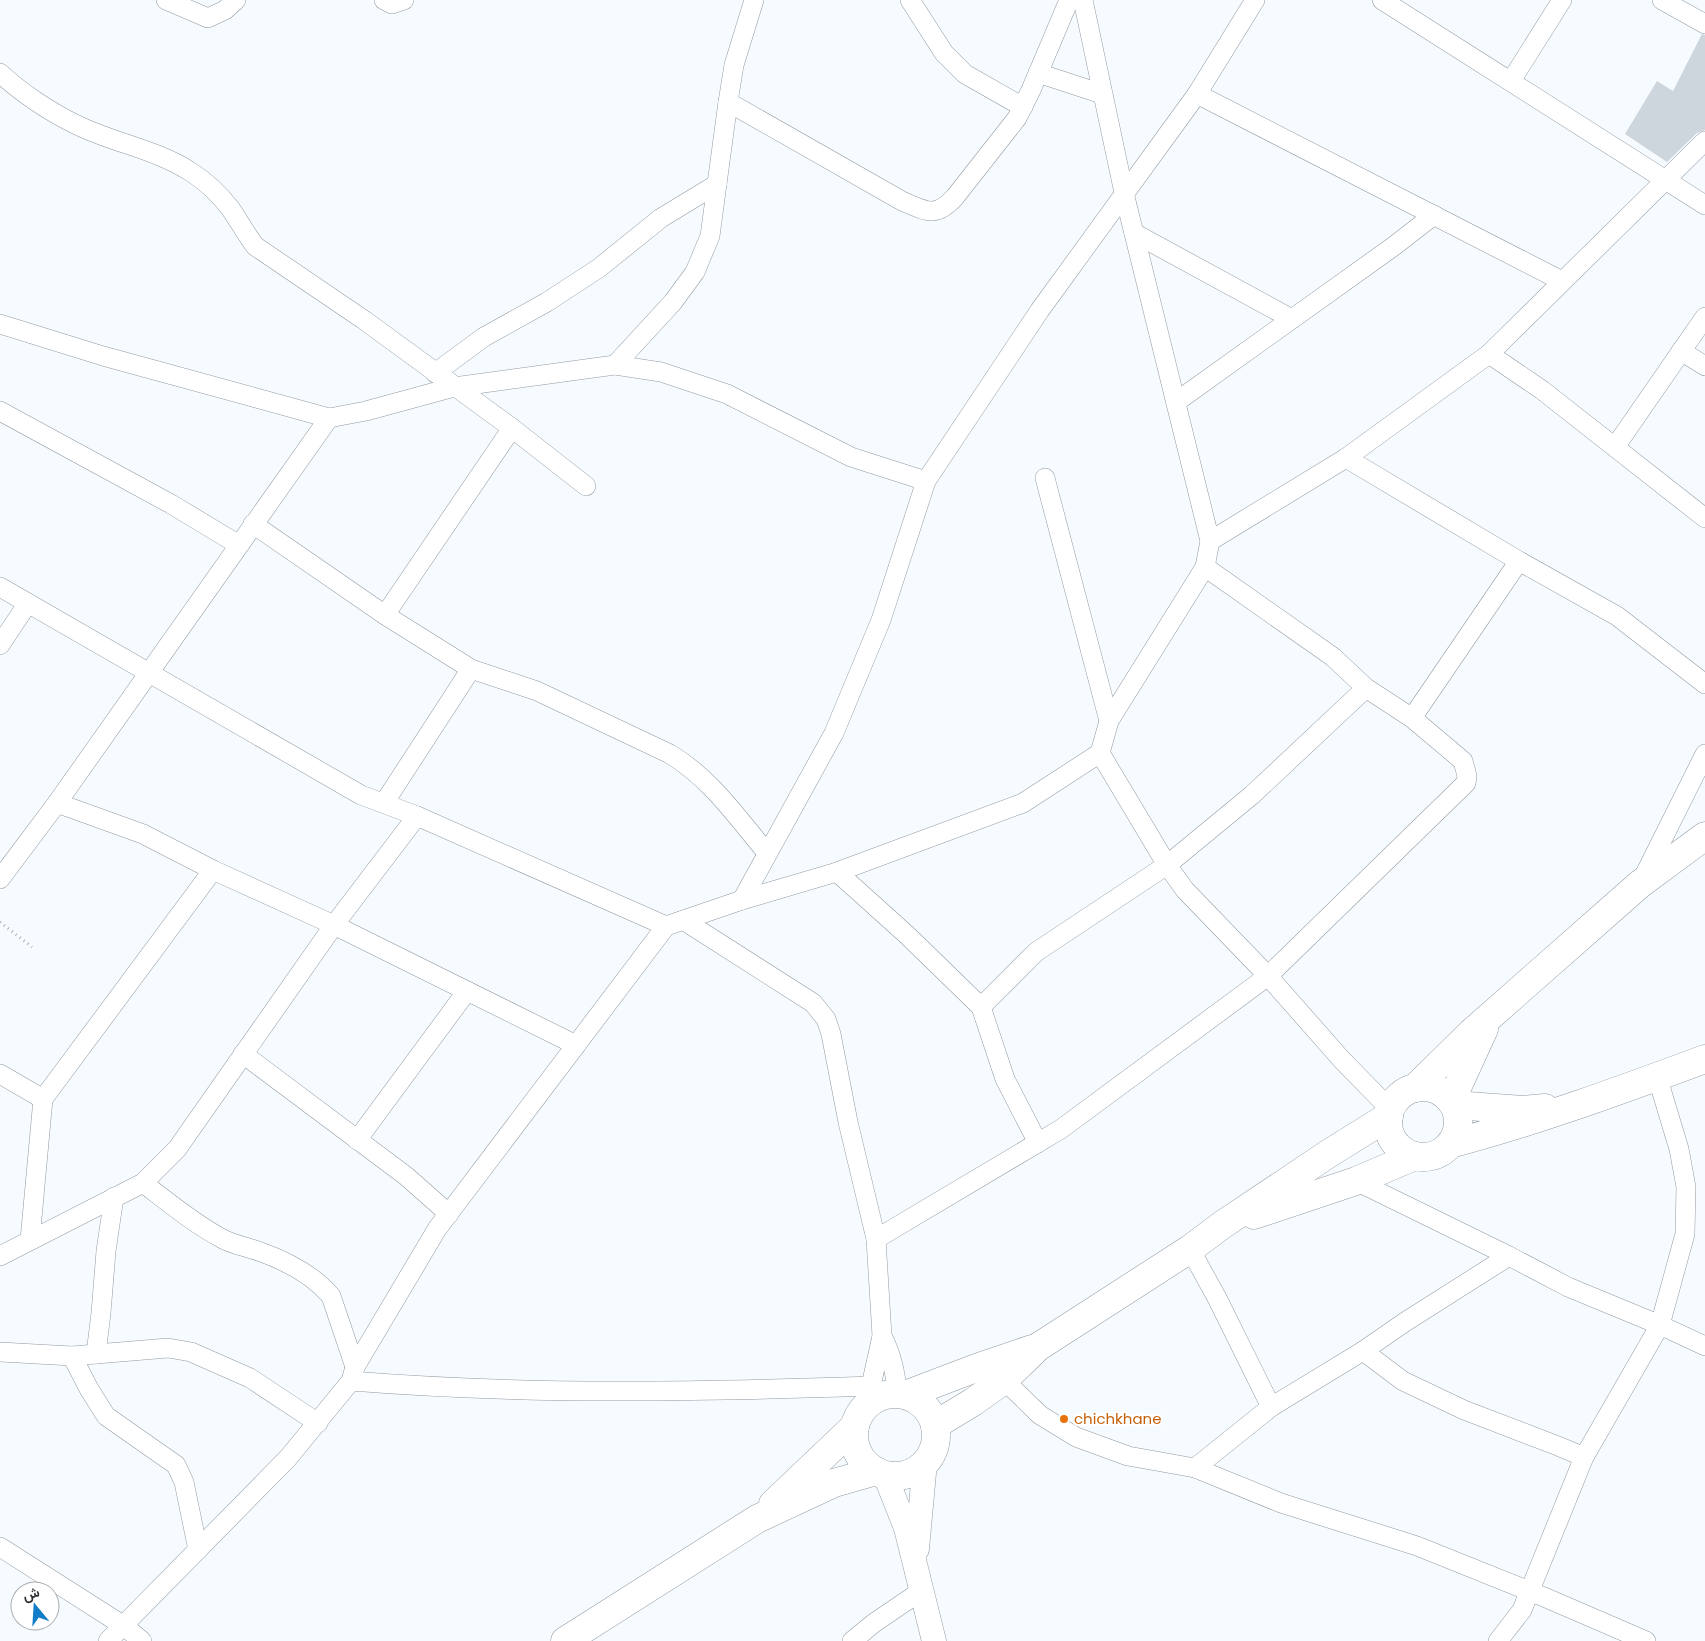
<svg xmlns="http://www.w3.org/2000/svg" width="1705" height="1641" font-family="Poppins,Vazirmatn,sans-serif">
<style>
.building{fill:#cdd6dc}
.lines{fill:none;stroke-linecap:round;stroke-linejoin:round}
.minor-casing{stroke:#929aa1;stroke-width:20}
.tertiary-casing{stroke:#929aa1;stroke-width:25}
.secondary-casing{stroke:#929aa1;stroke-width:29}
.path{stroke:#a8acb0;stroke-width:3;stroke-dasharray:1 4;stroke-linecap:butt}
.minor{stroke:#fff;stroke-width:19}
.tertiary{stroke:#fff;stroke-width:24}
.secondary{stroke:#fff;stroke-width:28}
.food-dot{fill:#e8710a;stroke:#fff;stroke-width:2}
.labels{text-anchor:middle;stroke-width:4.5;stroke-linejoin:round;paint-order:stroke}
.food-label{font-size:15px;fill:#c56008;stroke:#fff;text-anchor:start}
</style>
<rect width="100%" height="100%" fill="#f6fbff"/>
<polygon class="building" points="1702,34 1705,35 1705,130 1697,133 1667,162 1625,134 1657,81 1673,91"/>
<g class="lines">
<g class="minor-casing">
<g id="minor">
<polyline points="166,0 208,18 225,10 236,0"/>
<polyline points="384,0 392,4 404,0"/>
<polyline points="910,0 944,53 965,74 1023,107"/>
<polyline points="1382,0 1705,205"/>
<polyline points="1662,0 1705,24"/>
<path d="M 0,73 C 20,92 50,112 75,124 C 112,143 156,149 191,172 C 205,181 220,195 230,208 C 239,221 246,234 255,246 L 364,320 L 512,428 L 586,486"/>
<polyline points="1038,73 1102,94"/>
<polyline points="1511,81 1562,0"/>
<polyline points="1197,94 1255,0"/>
<polyline points="728,102 734,65 754,0"/>
<polyline points="1134,233 1292,319"/>
<polyline points="0,324 103,356 329,418 366,411 454,387 615,365 661,372 727,394 851,457 926,481 1040,310 1197,94 1562,281"/>
<polyline points="1681,351 1705,366"/>
<polyline points="1489,354 1542,390 1705,518"/>
<path d="M 615,365 L 673,302 L 695,272 L 710,236 L 728,102 L 902,201 C 926,211 935,219 955,197 L 1017,118 L 1031,90 L 1069,0"/>
<polyline points="435,373 484,337 547,302 599,268 661,218 717,184"/>
<polyline points="1176,402 1394,246 1434,215"/>
<polyline points="0,411 171,504 239,545"/>
<polyline points="329,418 57,803 143,834 213,870 334,925 576,1045"/>
<polyline points="1615,447 1705,317"/>
<polyline points="1346,458 1519,561 1617,616 1705,684"/>
<polyline points="1045,478 1109,721"/>
<polyline points="253,524 385,615 512,428"/>
<polyline points="1210,541 1346,458 1489,354 1705,141"/>
<polyline points="0,587 361,795 417,816 666,926 437,1229 355,1367 351,1381"/>
<path d="M 385,615 L 471,669 L 537,691 L 670,754 C 710,778 737,817 767,853"/>
<polyline points="0,645 28,603"/>
<polyline points="1412,718 1519,561"/>
<polyline points="1100,753 1167,865 1185,890 1268,976 1342,1060 1390,1109"/>
<polyline points="384,803 471,669"/>
<polyline points="837,872 907,935 981,1007 1005,1079 1038,1143"/>
<polyline points="1643,878 1705,754"/>
<polyline points="0,879 57,803"/>
<polyline points="742,900 834,733 881,620 926,481"/>
<polyline points="683,920 813,1003 826,1019 831,1034 848,1122 876,1239 882,1336 867,1404"/>
<polyline points="666,926 742,900 837,872 1023,803 1100,753 1109,721 1205,567 1210,541 1124,193 1083,0"/>
<polyline points="981,1007 1036,952 1167,865 1252,795 1366,688"/>
<polyline points="243,1054 406,1176 449,1214"/>
<polyline points="0,1074 43,1099 213,870"/>
<polyline points="357,1140 467,991"/>
<polyline points="1356,1181 1509,1256"/>
<path d="M 143,1183 C 168,1202 193,1223 221,1238 C 233,1245 248,1247 261,1252 C 286,1261 314,1276 331,1296 L 355,1367"/>
<polyline points="876,1239 1061,1129 1268,976 1466,783 1467,776 1463,761 1412,718 1366,688 1333,657 1205,567"/>
<polyline points="30,1240 43,1099"/>
<polyline points="1190,1249 1217,1298 1271,1407 1195,1468"/>
<polyline points="0,1256 143,1183 177,1149 334,925 417,816"/>
<path d="M 882,1336 C 892,1355 896,1373 897,1394"/>
<polyline points="1363,1351 1405,1322 1509,1256 1568,1287 1660,1325 1685,1234 1686,1187 1679,1149 1657,1076"/>
<polyline points="0,1352 72,1356 168,1348 191,1352 250,1378 318,1423"/>
<polyline points="96,1354 101,1313 106,1251 114,1197"/>
<polyline points="72,1356 89,1389 106,1416 176,1465 184,1482 198,1550"/>
<polyline points="1004,1380 1040,1415 1076,1437 1128,1456 1195,1468 1281,1503 1417,1546 1544,1597 1646,1641"/>
<polyline points="1271,1407 1363,1351 1403,1381 1464,1410 1558,1446 1584,1457 1660,1325 1705,1346"/>
<polyline points="0,1547 124,1626 142,1641"/>
<path d="M 108,1641 L 288,1458 L 351,1381 C 525,1395 699,1392 872,1386"/>
<polyline points="852,1641 874,1623 921,1591"/>
<polyline points="1498,1641 1522,1610 1584,1457"/>
</g>
</g>
<g class="tertiary-casing">
<g id="tertiary">
<polyline points="885,1475 906,1528 934,1641"/>
<polyline points="917,1549 925,1462"/>
</g>
</g>
<g class="secondary-casing">
<g id="secondary">
<circle cx="1423" cy="1122" r="35"/>
<polyline points="1415,1088 1471,1033 1640,884 1705,836"/>
<polyline points="1451,1101 1484,1029"/>
<polyline points="1454,1105 1523,1110 1545,1108"/>
<path d="M 1450,1144 C 1537,1121 1621,1090 1705,1059"/>
<polyline points="1254,1215 1356,1181 1415,1156"/>
<circle cx="895" cy="1435" r="41"/>
<polyline points="905,1395 976,1368 1032,1349"/>
<polyline points="935,1425 973,1402 1004,1380 1038,1347 1190,1249 1222,1225 1328,1154 1389,1116"/>
<polyline points="773,1504 855,1426"/>
<polyline points="565,1641 757,1519 834,1483 876,1471"/>
</g>
</g>
<polyline class="path" points="0,922 32,947"/>
<use href="#minor" class="minor"/>
<use href="#tertiary" class="tertiary"/>
<use href="#secondary" class="secondary"/>
</g>
<circle class="food-dot" cx="1064" cy="1419" r="5"/>
<g class="labels">
<g class="food-label">
<text x="1074" y="1424">chichkhane</text>
</g>
</g>
<g transform="translate(35 1606) rotate(342)"><circle r="24" fill="#ffffff" stroke="#abacad"/>
<path d="M0-4L9 19L0 12L-9 19Z" fill="#127dc8"/>
<text y="-8" font-size="14" font-weight="bold" text-anchor="middle" fill="#2d3033">ش</text>
</g>
</svg>
